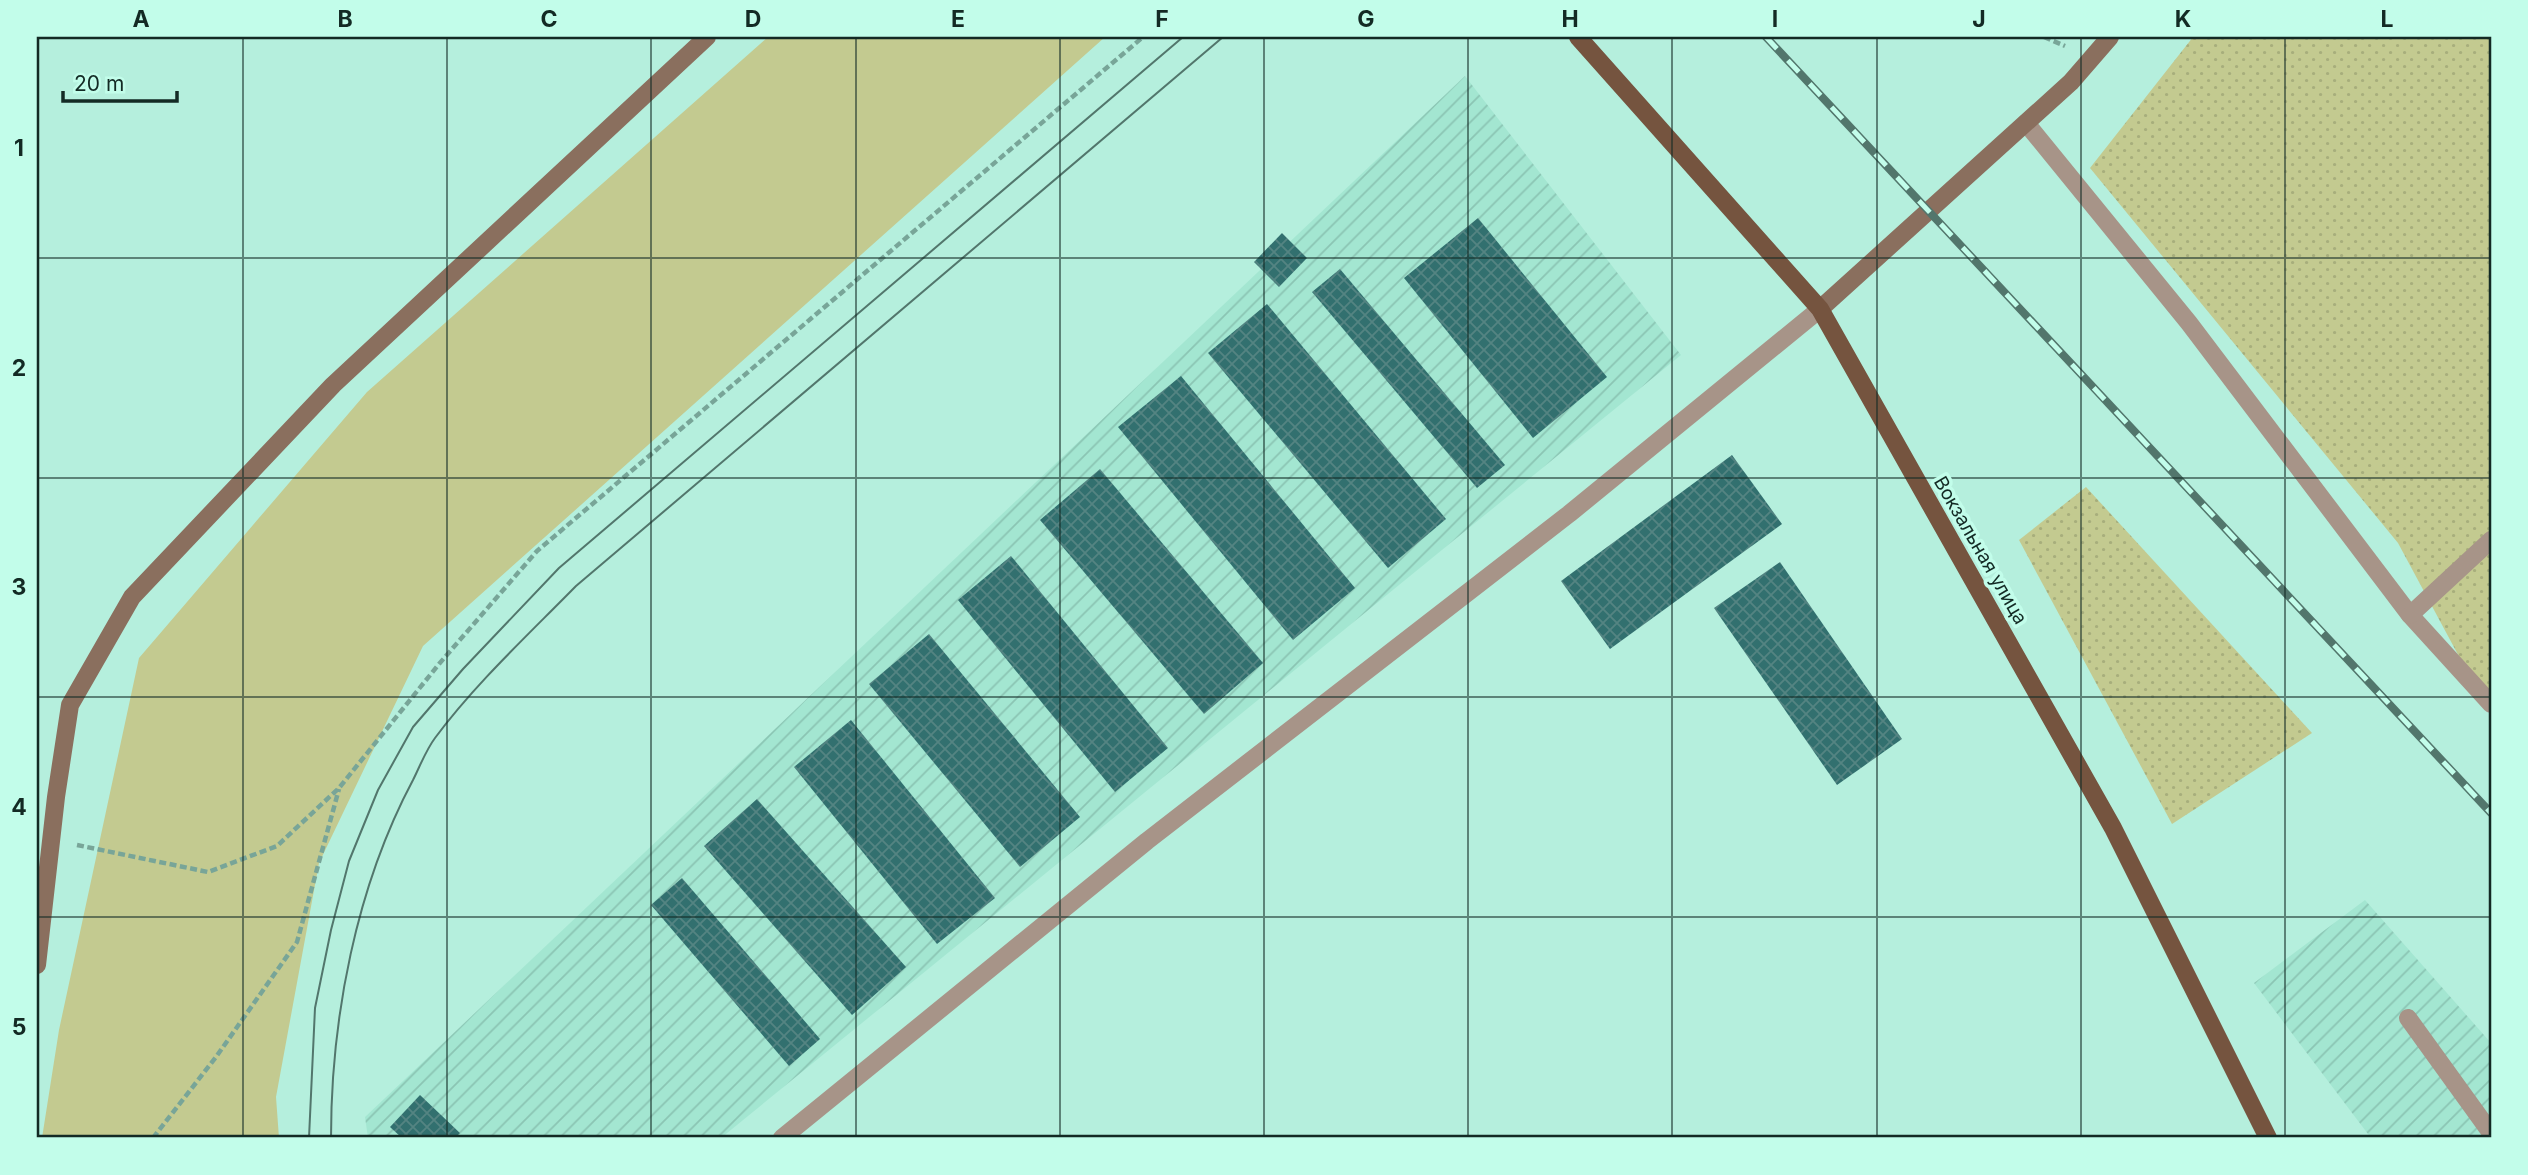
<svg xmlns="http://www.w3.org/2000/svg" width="2528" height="1175" font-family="Inter,sans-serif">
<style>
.industrial{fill:url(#industrial-furrows)}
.grass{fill:#c3ca90}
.park{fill:url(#park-dots)}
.building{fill:url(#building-cross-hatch)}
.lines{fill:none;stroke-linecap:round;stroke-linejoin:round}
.path{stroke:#78a598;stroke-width:4.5;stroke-dasharray:7 3.5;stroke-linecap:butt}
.lane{stroke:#a79488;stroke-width:18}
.secondary{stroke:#8a6f5e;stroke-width:18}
.primary{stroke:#75543f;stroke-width:18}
.tram{stroke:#52766c;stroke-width:2}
.rail-casing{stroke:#52766c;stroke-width:8}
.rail{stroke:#c2fdea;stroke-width:5;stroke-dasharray:16;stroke-linecap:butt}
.grid{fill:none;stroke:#132a24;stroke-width:2;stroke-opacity:0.55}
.labels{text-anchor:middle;stroke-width:7;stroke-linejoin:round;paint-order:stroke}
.street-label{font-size:19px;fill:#132a24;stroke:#c2fdea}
.neatline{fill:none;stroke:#132a24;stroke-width:2.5}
.grid-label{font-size:23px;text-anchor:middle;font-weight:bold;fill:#132a24}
</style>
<defs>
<pattern id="industrial-furrows" width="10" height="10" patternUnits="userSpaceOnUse" patternTransform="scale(1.75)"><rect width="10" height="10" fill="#a3e6d1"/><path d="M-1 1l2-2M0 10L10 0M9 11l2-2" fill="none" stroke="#8bc5b3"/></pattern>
<pattern id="park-dots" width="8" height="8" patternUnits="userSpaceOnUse" patternTransform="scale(1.75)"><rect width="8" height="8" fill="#c3ca90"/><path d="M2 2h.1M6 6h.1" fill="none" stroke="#a7ae7c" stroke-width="1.8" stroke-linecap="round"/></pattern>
<pattern id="building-cross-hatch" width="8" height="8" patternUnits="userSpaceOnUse" patternTransform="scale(1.75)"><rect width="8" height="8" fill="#32706f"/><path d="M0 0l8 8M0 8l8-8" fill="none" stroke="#548482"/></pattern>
</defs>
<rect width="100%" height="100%" fill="#b5efdd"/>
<g class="industrial">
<polygon points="1465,76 1681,355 721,1138 368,1138 365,1117"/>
<polygon points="2365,900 2491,1043 2491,1138 2371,1138 2254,983"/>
</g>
<polygon class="grass" points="768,37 1105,37 423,646 319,863 276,1097 279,1138 42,1138 59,1030 139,658 367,392"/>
<g class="park">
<polygon points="2193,37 2491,37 2491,716 2398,543 2090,168"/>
<polygon points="2086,487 2312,733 2172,824 2019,540"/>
</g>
<g class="building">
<polygon points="1478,218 1607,377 1533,438 1404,278"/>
<polygon points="1282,233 1307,258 1279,287 1254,262"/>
<polygon points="1340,269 1505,465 1477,488 1312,292"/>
<polygon points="1267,304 1446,519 1388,568 1208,353"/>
<polygon points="1181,376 1355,588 1293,640 1118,427"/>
<polygon points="1732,455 1782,524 1610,649 1561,581"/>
<polygon points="1100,469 1263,663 1204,714 1040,520"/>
<polygon points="1011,556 1168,748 1115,792 958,600"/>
<polygon points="1780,562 1902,739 1837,785 1714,608"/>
<polygon points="929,634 1080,817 1020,867 869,684"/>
<polygon points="851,720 995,898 937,944 794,767"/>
<polygon points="757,799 906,967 852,1015 704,846"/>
<polygon points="682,878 820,1039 789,1066 651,905"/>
<polygon points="420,1095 460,1133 455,1138 402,1138 390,1127"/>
</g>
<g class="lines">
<g class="path">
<polyline points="2044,37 2065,46"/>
<polyline points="77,845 208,872 277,846 339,788 439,664 537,551 1143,37"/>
<polyline points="153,1138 216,1057 297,942 339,789"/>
</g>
<g class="lane">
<polyline points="2026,123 2189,323 2410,615 2491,704"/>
<polyline points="2410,615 2491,540"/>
<polyline points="2408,1018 2491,1133"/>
<polyline points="782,1138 1147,841 1569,514 1820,309"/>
</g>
<g class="secondary">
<polyline points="1820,309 2071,82 2110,37"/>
<polyline points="37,965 56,797 70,705 132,597 333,385 707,37"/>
</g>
<polyline class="primary" points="1578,37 1820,309 2113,828 2268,1138"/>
<g class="tram">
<polyline points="309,1138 315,1008 331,930 349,861 378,790 413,727 463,669 559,568 1183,37"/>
<path d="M 331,1138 C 331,1018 356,887 413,780 C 420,766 426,750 435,738 C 476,683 528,635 576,586 L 1223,37"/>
</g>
<g class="rail-casing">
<polyline id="rail" points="1766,37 2491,813"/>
</g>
<use href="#rail" class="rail"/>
</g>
<path class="grid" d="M 243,37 L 243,1138M 447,37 L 447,1138M 651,37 L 651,1138M 856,37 L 856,1138M 1060,37 L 1060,1138M 1264,37 L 1264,1138M 1468,37 L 1468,1138M 1672,37 L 1672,1138M 1877,37 L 1877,1138M 2081,37 L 2081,1138M 2285,37 L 2285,1138M 37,258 L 2491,258M 37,478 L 2491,478M 37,697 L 2491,697M 37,917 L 2491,917"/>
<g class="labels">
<g class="street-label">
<text transform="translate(1981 550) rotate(60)" y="7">Вокзальная улица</text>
</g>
</g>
<rect width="2528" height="1175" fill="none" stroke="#c2fdea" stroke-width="77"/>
<path d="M63 91v10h114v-10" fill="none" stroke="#132a24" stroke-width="3.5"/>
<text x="74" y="91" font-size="21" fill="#132a24" stroke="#c2fdea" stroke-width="5" paint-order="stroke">20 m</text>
<rect x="38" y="38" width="2452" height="1098" class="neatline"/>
<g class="grid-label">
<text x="141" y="27">A</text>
<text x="345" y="27">B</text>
<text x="549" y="27">C</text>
<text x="753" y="27">D</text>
<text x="958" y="27">E</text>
<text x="1162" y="27">F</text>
<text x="1366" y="27">G</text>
<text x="1570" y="27">H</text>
<text x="1775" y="27">I</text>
<text x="1979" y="27">J</text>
<text x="2183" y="27">K</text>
<text x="2387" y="27">L</text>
<text x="19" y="156">1</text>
<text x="19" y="376">2</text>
<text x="19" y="595">3</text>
<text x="19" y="815">4</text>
<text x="19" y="1035">5</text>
</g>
</svg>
